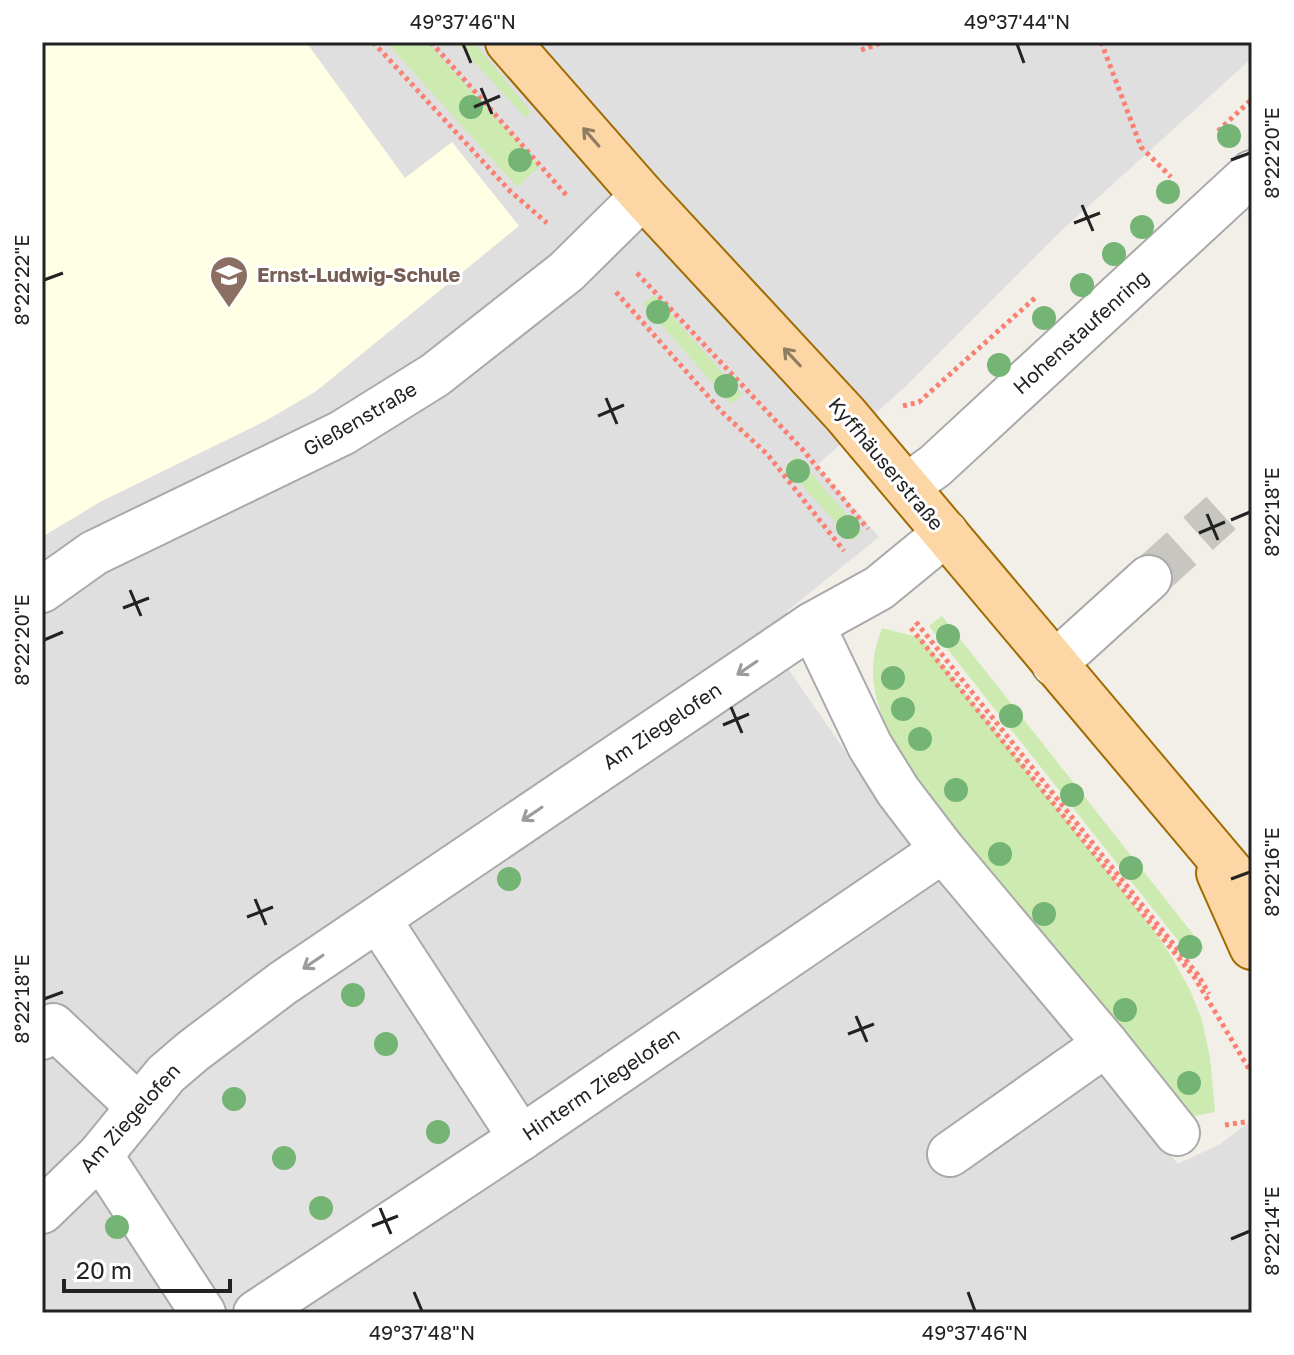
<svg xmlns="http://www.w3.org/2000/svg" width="1294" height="1355" font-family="'Golos Text',sans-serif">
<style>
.residential{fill:#e0dfdf}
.education{fill:#ffffe5}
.grass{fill:#cdebb0}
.parking{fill:#e2e2e2}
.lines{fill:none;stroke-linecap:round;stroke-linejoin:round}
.minor-tunnel{stroke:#c8c6c1;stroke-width:44;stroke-dasharray:44 22;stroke-linecap:butt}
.minor-casing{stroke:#a9a9a9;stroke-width:48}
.major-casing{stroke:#a06b00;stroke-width:48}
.path{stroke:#fa8072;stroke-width:5;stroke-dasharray:4 4;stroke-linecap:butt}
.minor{stroke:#fff;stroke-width:44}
.major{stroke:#fcd6a4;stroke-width:44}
.tree{fill:#74b475}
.oneway{stroke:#8f7c63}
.oneway2{stroke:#9c9c9c}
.ticks{fill:none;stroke:#222;stroke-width:3}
.labels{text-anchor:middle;stroke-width:6;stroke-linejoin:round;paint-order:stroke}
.education-label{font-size:20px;font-weight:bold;fill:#785e54;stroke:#fff;text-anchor:start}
.street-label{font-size:20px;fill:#222;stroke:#fff}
.neatline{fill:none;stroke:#222;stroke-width:3}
.ticks-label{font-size:20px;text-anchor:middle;fill:#222}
</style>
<rect width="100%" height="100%" fill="#f2efe9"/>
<polygon class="residential" points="42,42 1252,42 1252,58 1060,232 906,386 816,466 879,537 787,611 787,667 908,842 1178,1164 1220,1144 1252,1120 1252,1313 42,1313"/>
<polygon class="education" points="42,42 306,42 405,178 452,142 519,226 315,392 267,420 100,502 42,537"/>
<g class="grass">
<polygon points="386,42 427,42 540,166 517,187"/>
<polygon points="456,42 474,42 531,112 526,118"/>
<polygon points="654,295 742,395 731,404 643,304"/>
<polygon points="796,456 862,532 852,541 785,466"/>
<polygon points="942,616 1204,948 1191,957 929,626"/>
<path d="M 882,628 L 921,638 L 1156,933 L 1173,959 L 1190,990 L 1202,1020 L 1210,1058 L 1215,1112 L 1195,1116 L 1180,1106 C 1120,1032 1060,958 1000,885 C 960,836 913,785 887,727 C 871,691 868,664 882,628 Z"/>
</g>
<polygon class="parking" points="378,919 521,1138 256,1313 203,1313 100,1155"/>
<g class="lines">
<polyline class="minor-tunnel" points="1149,578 1221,513"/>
<g class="minor-casing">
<g id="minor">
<polyline points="907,486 935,466 1252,173"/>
<polyline points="42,590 94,553 342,433 435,375 566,272 643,196"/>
<polyline points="812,625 870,746 898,791 943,850 1106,1044 1177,1133"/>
<polyline points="1054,664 1149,578"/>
<polyline points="378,919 521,1138"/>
<polyline points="42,1037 53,1026 138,1106"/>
<polyline points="950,1154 1106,1044"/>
<polyline points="100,1155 203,1313"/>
<polyline points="42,1211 100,1155 166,1074 193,1051 283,983 812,625 879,588 946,533"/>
<polyline points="256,1313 521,1138 943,850"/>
</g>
</g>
<g class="major-casing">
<g id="major">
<polyline points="508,42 643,196 845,414 1252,897"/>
<polyline points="1219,873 1252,947"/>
</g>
</g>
<g class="path">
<polyline points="373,42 510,191 547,223"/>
<polyline points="431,42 568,197"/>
<polyline points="1101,42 1141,147 1171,177"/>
<polyline points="861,50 884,42"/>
<polyline points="1218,131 1252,99"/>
<polyline points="637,273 803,450 868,529"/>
<polyline points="616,292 722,412 768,455 844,551"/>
<polyline points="903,406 919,402 1036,297"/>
<polyline points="916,622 1198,975 1209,994"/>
<polyline points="911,628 1195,978 1252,1074"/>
<polyline points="1225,1125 1252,1121"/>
</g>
<use href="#minor" class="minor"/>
<use href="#major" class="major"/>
</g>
<g class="tree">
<circle cx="471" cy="107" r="12"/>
<circle cx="1229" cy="136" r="12"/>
<circle cx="520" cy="160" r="12"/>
<circle cx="1168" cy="192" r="12"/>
<circle cx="1142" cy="227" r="12"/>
<circle cx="1114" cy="254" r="12"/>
<circle cx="1082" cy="285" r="12"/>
<circle cx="658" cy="312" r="12"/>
<circle cx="1044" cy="318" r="12"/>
<circle cx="999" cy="365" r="12"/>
<circle cx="726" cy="386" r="12"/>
<circle cx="798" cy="471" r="12"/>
<circle cx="848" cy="527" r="12"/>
<circle cx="948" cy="636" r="12"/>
<circle cx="893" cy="678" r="12"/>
<circle cx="903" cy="709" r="12"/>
<circle cx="1011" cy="716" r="12"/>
<circle cx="920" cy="739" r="12"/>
<circle cx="956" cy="790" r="12"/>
<circle cx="1072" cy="795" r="12"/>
<circle cx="1000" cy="854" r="12"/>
<circle cx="1131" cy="868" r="12"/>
<circle cx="509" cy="879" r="12"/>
<circle cx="1044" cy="914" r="12"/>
<circle cx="1190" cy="947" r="12"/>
<circle cx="353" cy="995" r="12"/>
<circle cx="1125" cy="1010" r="12"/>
<circle cx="386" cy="1044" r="12"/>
<circle cx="1189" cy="1083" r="12"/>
<circle cx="234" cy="1099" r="12"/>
<circle cx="438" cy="1132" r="12"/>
<circle cx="284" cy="1158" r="12"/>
<circle cx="321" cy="1208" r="12"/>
<circle cx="117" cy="1227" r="12"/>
</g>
<defs><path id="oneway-shaft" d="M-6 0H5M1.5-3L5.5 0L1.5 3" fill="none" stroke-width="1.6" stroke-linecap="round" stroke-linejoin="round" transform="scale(2)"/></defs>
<g class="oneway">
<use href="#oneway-shaft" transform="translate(591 137) rotate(-131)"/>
<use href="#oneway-shaft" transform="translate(792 357) rotate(-133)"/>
</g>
<g class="oneway2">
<use href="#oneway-shaft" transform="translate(747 668) rotate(146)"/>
<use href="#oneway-shaft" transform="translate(532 814) rotate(146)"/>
<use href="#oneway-shaft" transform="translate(313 962) rotate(146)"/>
</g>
<path class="ticks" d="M 463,44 L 471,63M 1017,44 L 1024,63M 481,88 L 492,114M 474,107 L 500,96M 1231,160 L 1250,153M 1082,205 L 1093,231M 1074,223 L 1100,213M 44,280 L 63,273M 606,398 L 617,424M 598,416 L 624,405M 1207,514 L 1218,540M 1231,520 L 1250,512M 1199,533 L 1225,522M 130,590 L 141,616M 123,608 L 149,598M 44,640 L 63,632M 731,707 L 742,733M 723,725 L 749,714M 1231,879 L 1250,872M 255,899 L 266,925M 247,917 L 273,907M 44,999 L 63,992M 856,1016 L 867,1042M 848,1034 L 874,1024M 380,1208 L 391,1234M 372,1226 L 398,1216M 1231,1239 L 1250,1231M 414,1292 L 422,1311M 968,1292 L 975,1311"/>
<defs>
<g id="school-pin" transform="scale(2)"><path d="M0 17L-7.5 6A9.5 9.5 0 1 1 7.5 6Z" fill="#8d6e63" stroke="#fff"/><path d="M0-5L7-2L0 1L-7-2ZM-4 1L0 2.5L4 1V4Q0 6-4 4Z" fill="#fff"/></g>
</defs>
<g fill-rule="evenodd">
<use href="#school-pin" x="229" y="275"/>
</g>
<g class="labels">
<g class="education-label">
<text x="257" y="282">Ernst-Ludwig-Schule</text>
</g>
<g class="street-label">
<text transform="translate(1081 332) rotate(-42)" y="7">Hohenstaufenring</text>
<text transform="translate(360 419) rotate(-30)" y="7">Gießenstraße</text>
<text transform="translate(886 464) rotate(50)" y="7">Kyffhäuserstraße</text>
<text transform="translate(662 726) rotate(-34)" y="7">Am Ziegelofen</text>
<text transform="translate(601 1084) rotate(-34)" y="7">Hinterm Ziegelofen</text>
<text transform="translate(130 1118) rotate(-48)" y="7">Am Ziegelofen</text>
</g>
</g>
<rect width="1294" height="1355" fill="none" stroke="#ffffff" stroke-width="88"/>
<path d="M64 1279v12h166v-12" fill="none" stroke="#222222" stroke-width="4"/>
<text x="76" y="1279" font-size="24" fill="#222222" stroke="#ffffff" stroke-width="6" paint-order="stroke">20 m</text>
<rect x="44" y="44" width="1206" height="1267" class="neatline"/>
<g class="ticks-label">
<text x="463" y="29">49°37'46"N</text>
<text x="1017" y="29">49°37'44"N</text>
<text transform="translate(1272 153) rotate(-90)" y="7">8°22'20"E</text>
<text transform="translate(22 280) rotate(-90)" y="7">8°22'22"E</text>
<text transform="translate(1272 512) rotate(-90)" y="7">8°22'18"E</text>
<text transform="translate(22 640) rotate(-90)" y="7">8°22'20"E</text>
<text transform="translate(1272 872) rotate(-90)" y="7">8°22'16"E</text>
<text transform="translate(22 999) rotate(-90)" y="7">8°22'18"E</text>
<text transform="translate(1272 1231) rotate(-90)" y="7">8°22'14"E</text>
<text x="422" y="1340">49°37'48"N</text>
<text x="975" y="1340">49°37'46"N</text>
</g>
</svg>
